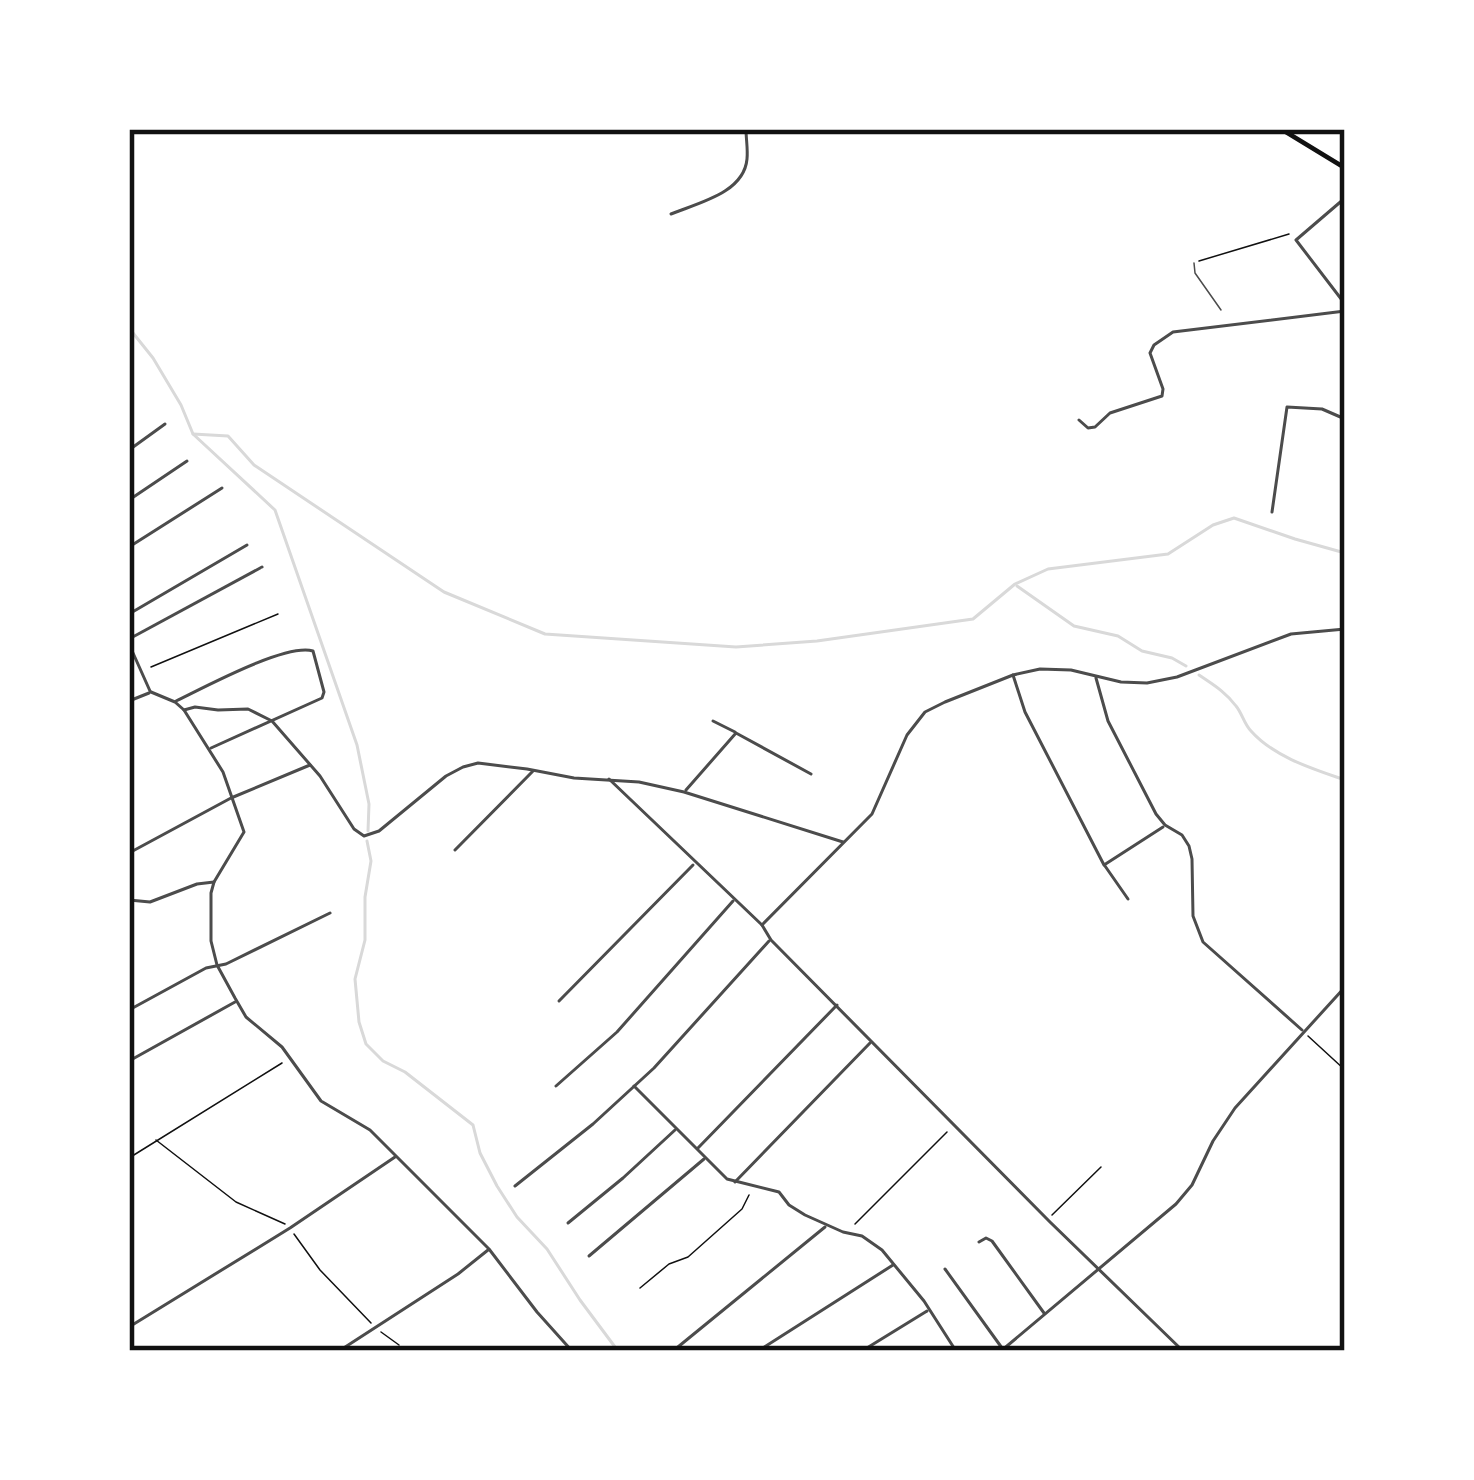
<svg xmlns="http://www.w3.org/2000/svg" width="1474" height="1480" font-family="'DM Sans',sans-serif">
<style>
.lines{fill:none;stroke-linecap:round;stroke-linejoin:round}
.stream{stroke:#d9d9d9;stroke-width:3}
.path{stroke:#111;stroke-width:1.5}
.service{stroke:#4c4c4c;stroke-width:1.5}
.minor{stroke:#4c4c4c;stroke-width:3}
.secondary{stroke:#111;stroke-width:4.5}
.neatline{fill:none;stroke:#111;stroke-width:4.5}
</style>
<rect width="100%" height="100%" fill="#fff"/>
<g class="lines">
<g class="stream">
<polyline points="129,328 153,358 181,405 193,434 275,510 357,745 369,804 368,831"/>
<polyline points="193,434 228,436 254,465 444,592 545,634 736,647 817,641 973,619 1015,584 1048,569 1168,554 1213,525 1234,518 1295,539 1345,553"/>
<polyline points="1017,586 1074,626 1118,636 1142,651 1172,658 1186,666"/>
<path d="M 1199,675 C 1212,684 1226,692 1236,706 C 1242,713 1244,724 1251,731 C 1274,757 1313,769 1345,780"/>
<polyline points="367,841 371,861 365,897 365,940 355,979 359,1022 366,1044 383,1061 405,1072 473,1125 480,1153 497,1186 517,1217 547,1249 580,1300 618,1351"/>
</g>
<g class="path">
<polyline points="1199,261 1289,234"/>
<polyline points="151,667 278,614"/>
<polyline points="1308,1036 1345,1070"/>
<polyline points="156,1140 236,1202 285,1224"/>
<polyline points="129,1158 282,1063"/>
<polyline points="1052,1215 1101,1167"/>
<polyline points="855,1224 947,1132"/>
<polyline points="294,1234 320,1270 371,1323"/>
<polyline points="640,1288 669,1264 688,1257 742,1209 749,1195"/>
<polyline points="381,1332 399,1345"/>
</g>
<polyline class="service" points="1194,263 1195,273 1221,310"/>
<g class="minor">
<polyline points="1345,198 1296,240 1345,304"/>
<path d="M 671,214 C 698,203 744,193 747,159 C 748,149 746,139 746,129"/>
<polyline points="1079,420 1088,428 1095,427 1110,413 1162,396 1163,389 1150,353 1154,345 1173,332 1345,311"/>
<polyline points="129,450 165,424"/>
<polyline points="129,500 187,461"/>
<polyline points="1272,512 1287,407 1322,409 1345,419"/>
<polyline points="129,547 222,488"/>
<polyline points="129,614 247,545"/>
<polyline points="129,639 262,567"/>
<polyline points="129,644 150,691"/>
<polyline points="1013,675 1025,712 1104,865 1163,827"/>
<polyline points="1096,678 1108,721 1156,814 1165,825 1182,835 1189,846 1192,859 1193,916 1203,942 1302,1030"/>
<polyline points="151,692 175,702 184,710 195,707 218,710 248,709 272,721 320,776 354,829 364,836 379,831 446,776 463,767 478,763 527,769 574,778 639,782 684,792 843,842"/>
<polyline points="129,701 149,693"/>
<path d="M 176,701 C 205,687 286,643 313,651 L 324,692 L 322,698 L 211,748"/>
<polyline points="184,710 223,772 244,832 214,882 211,893 211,941 217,965 235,998 246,1017 282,1047 321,1101 370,1130 489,1249 537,1312 572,1351"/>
<polyline points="713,721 735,732"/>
<polyline points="609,779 762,925 771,940 1050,1222 1183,1351"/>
<polyline points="686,790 736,733 811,774"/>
<polyline points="455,850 533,771"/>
<polyline points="129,853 231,798 310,765"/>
<polyline points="1105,866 1128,899"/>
<polyline points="129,900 150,902 197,884 214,882"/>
<polyline points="762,925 872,814 907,735 925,712 945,702 1013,675 1040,669 1071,670 1121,682 1147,683 1177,677 1291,634 1345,629"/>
<polyline points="559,1001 693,865"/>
<polyline points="129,1010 206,968 226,964 330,913"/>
<polyline points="129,1061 235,1002"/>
<polyline points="556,1086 617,1032 733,901"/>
<polyline points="634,1086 727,1179 779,1192 789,1205 805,1215 843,1232 862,1236 882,1250 924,1301 956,1351"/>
<polyline points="698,1148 837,1005"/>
<polyline points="735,1182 870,1043"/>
<polyline points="515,1186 593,1124 654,1068 769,941"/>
<polyline points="568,1223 623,1178 675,1130"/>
<polyline points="979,1242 986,1238 992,1241 1044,1313"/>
<polyline points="589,1256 704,1159"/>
<polyline points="945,1269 1002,1348"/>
<polyline points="129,1327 290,1228 395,1157"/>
<polyline points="339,1351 458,1274 488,1250"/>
<polyline points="403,1351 404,1348"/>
<polyline points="673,1351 825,1227"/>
<polyline points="758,1351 893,1265"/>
<polyline points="862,1351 927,1311"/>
<polyline points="1001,1351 1176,1204 1192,1185 1213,1141 1235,1108 1345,987"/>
</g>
<polyline class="secondary" points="1281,129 1345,168"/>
</g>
<rect width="1474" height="1480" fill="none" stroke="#ffffff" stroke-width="264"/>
<rect x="132" y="132" width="1210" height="1216" class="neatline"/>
</svg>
